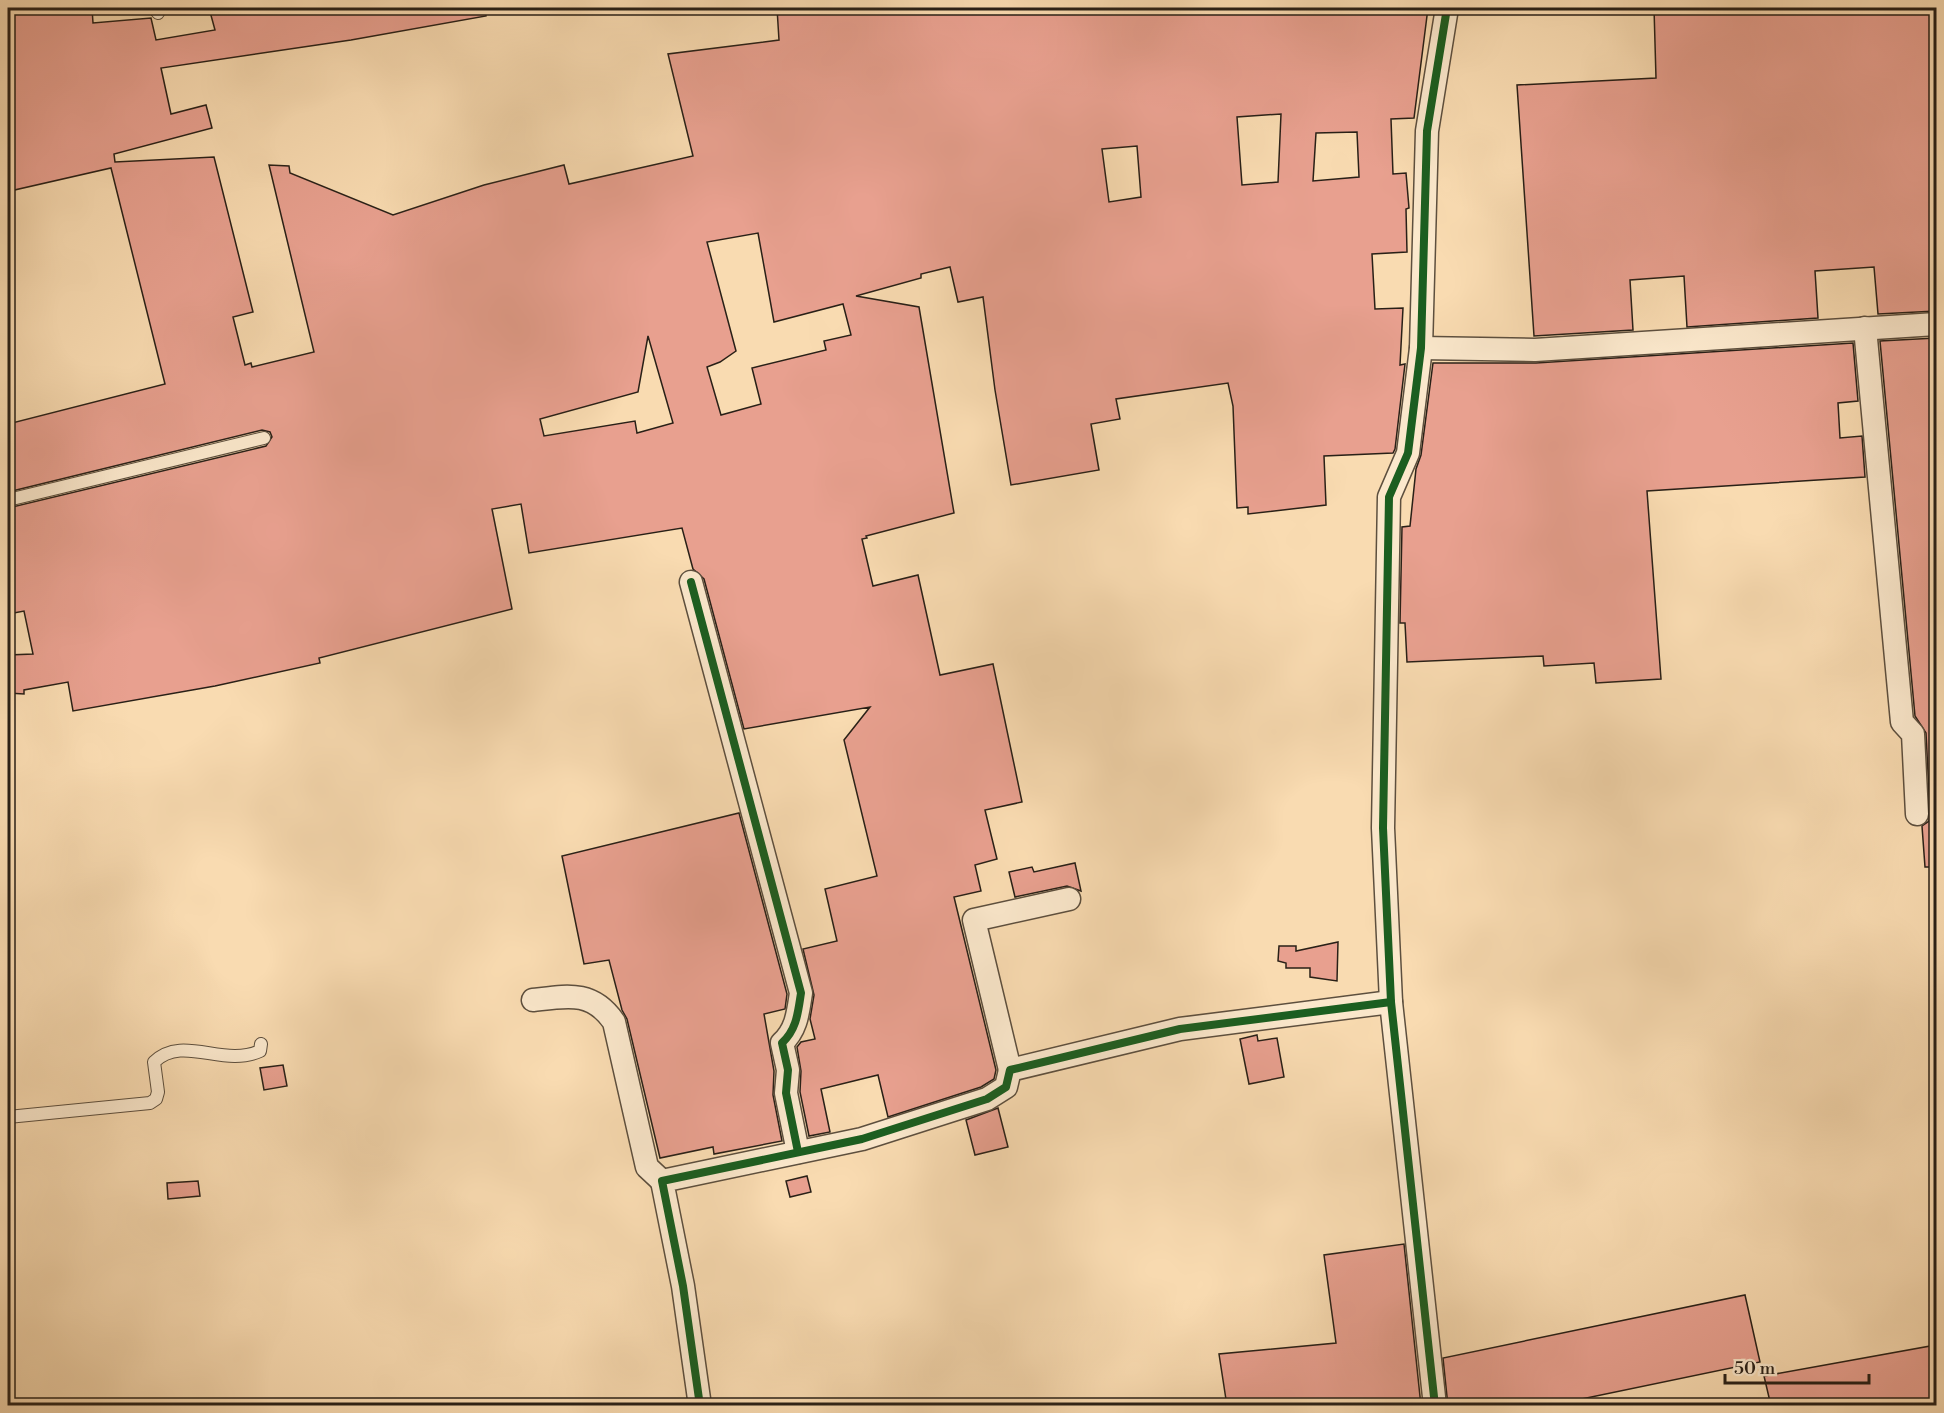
<svg xmlns="http://www.w3.org/2000/svg" width="1944" height="1413" font-family="'Libre Bodoni',serif">
<style>
.building{fill:#e8a08f;stroke:#292017;stroke-width:1.5;fill-rule:evenodd}
.lines{fill:none;stroke-linecap:round;stroke-linejoin:round}
.lane-casing{stroke:#5d4f3e;stroke-width:14}
.street-casing{stroke:#5d4f3e;stroke-width:25}
.lane{stroke:#fbe8cc;stroke-width:12}
.street{stroke:#fbe8cc;stroke-width:22}
.cycleway-casing{stroke:#fbe8cc;stroke-width:11}
.cycleway{stroke:#1b5e20;stroke-width:8}
</style>
<rect width="100%" height="100%" fill="#f9dbb1"/>
<filter id="stains"><feTurbulence type="fractalNoise" baseFrequency=".00333" numOctaves="4"/><feColorMatrix values="0 0 0 0 .2 0 0 0 0 .09 0 0 0 0 .02 0 0 0 .5 -.17"/></filter>
<radialGradient id="worn" r=".72"><stop offset=".6" stop-color="#630" stop-opacity="0"/><stop offset="1" stop-color="#630" stop-opacity=".3"/></radialGradient>
<g class="building">
<path d="M 8,8 L 92,8 L 93,23 L 151,18 L 156,40 L 215,30 L 209,8 L 485,8 L 486,16 L 351,40 L 161,68 L 171,114 L 206,105 L 212,128 L 114,154 L 115,162 L 214,157 L 253,312 L 233,317 L 245,365 L 251,363 L 252,367 L 314,352 L 269,165 L 289,166 L 290,173 L 393,215 L 484,185 L 564,165 L 569,184 L 693,156 L 668,54 L 779,40 L 777,8 L 1428,8 L 1414,118 L 1391,119 L 1393,174 L 1406,173 L 1409,208 L 1406,209 L 1407,252 L 1372,254 L 1375,309 L 1403,308 L 1400,365 L 1405,364 L 1395,449 L 1393,453 L 1324,456 L 1326,505 L 1248,514 L 1248,507 L 1237,508 L 1233,406 L 1228,383 L 1116,399 L 1120,419 L 1091,424 L 1099,470 L 1011,485 L 995,390 L 983,297 L 958,302 L 950,267 L 921,274 L 921,278 L 856,296 L 919,307 L 954,513 L 866,536 L 867,538 L 862,539 L 873,586 L 918,575 L 940,675 L 993,664 L 1022,802 L 985,810 L 997,859 L 975,865 L 981,891 L 954,897 L 996,1070 L 994,1079 L 981,1087 L 888,1117 L 878,1075 L 821,1089 L 830,1132 L 809,1136 L 800,1092 L 801,1071 L 797,1047 L 801,1042 L 815,1039 L 810,1019 L 814,995 L 803,949 L 837,941 L 825,889 L 877,876 L 844,740 L 870,707 L 744,729 L 704,579 L 693,569 L 682,528 L 529,553 L 521,504 L 492,509 L 512,609 L 319,658 L 320,663 L 215,686 L 73,711 L 68,682 L 24,690 L 24,694 L 8,693 L 8,655 L 33,654 L 24,611 L 8,614 L 8,508 L 266,446 L 272,437 L 270,432 L 262,430 L 8,492 L 8,424 L 165,384 L 111,168 L 10,191 L 8,175 ZM 1281,114 L 1278,182 L 1242,185 L 1237,117 ZM 1357,132 L 1359,177 L 1313,181 L 1316,133 ZM 1137,146 L 1141,197 L 1109,202 L 1102,149 ZM 758,233 L 774,322 L 843,304 L 851,335 L 824,341 L 826,350 L 752,368 L 761,404 L 721,415 L 707,367 L 720,362 L 736,351 L 707,242 ZM 648,336 L 673,423 L 637,433 L 635,421 L 544,436 L 540,419 L 638,392 Z"/>
<polygon points="1654,8 1936,8 1936,311 1878,314 1874,267 1815,271 1818,318 1687,327 1684,276 1630,280 1633,330 1534,336 1517,85 1656,78"/>
<polygon points="1936,338 1936,867 1925,867 1922,826 1929,821 1930,813 1926,733 1915,716 1880,341"/>
<polygon points="1853,343 1858,401 1838,403 1840,438 1862,436 1865,477 1647,491 1661,679 1596,683 1594,663 1544,666 1543,656 1407,662 1405,623 1400,623 1402,527 1410,526 1416,469 1421,455 1433,363 1536,363"/>
<polygon points="739,813 787,994 785,1009 764,1014 774,1071 773,1095 782,1141 714,1154 713,1147 660,1158 627,1019 622,1010 609,960 584,964 562,856"/>
<polygon points="1075,863 1081,891 1067,886 1015,897 1009,872 1032,867 1034,872"/>
<polygon points="1338,942 1337,981 1310,977 1310,968 1286,968 1286,963 1278,961 1279,946 1296,946 1296,951"/>
<polygon points="1257,1035 1258,1041 1277,1038 1284,1077 1249,1084 1240,1039"/>
<polygon points="283,1065 287,1086 264,1090 260,1068"/>
<polygon points="998,1108 1008,1147 975,1155 966,1120"/>
<polygon points="807,1176 811,1192 790,1197 786,1181"/>
<polygon points="198,1181 200,1196 168,1199 167,1183"/>
<polygon points="1404,1244 1421,1406 1227,1406 1219,1354 1336,1343 1324,1255"/>
<polygon points="1745,1295 1760,1362 1548,1406 1448,1406 1443,1358"/>
<polygon points="1936,1345 1936,1406 1771,1406 1764,1376"/>
</g>
<g class="lines">
<g class="lane-casing">
<g id="lane">
<polyline points="154,8 158,13"/>
<polyline points="8,500 264,438"/>
<path d="M 8,1117 L 150,1103 L 156,1099 L 158,1092 L 154,1062 C 183,1034 223,1068 260,1051 L 261,1044"/>
</g>
</g>
<g class="street-casing">
<g id="street">
<polyline points="1865,328 1902,722 1913,734 1917,814"/>
<polyline points="1421,348 1535,350 1936,324"/>
<path d="M 691,582 L 801,993 C 798,1012 797,1029 782,1043 L 788,1070 L 786,1093 L 798,1152"/>
<path d="M 533,1000 C 567,996 592,990 614,1022 L 647,1167 L 662,1181"/>
<polyline points="1010,1070 974,920 1069,899"/>
<polyline points="700,1406 683,1286 662,1181 862,1139 987,1099 1006,1087 1010,1070 1180,1029 1391,1002"/>
<polyline points="1435,1406 1391,1002 1383,828 1389,497 1408,453 1421,348 1427,131 1447,8"/>
</g>
</g>
<use href="#lane" class="lane"/>
<use href="#street" class="street"/>
<g class="cycleway-casing">
<g id="cycleway">
<path d="M 691,582 L 801,993 C 798,1012 797,1029 782,1043 L 788,1070 L 786,1093 L 798,1152"/>
<polyline points="700,1406 683,1286 662,1181 862,1139 987,1099 1006,1087 1010,1070 1180,1029 1391,1002"/>
<polyline points="1435,1406 1391,1002 1383,828 1389,497 1408,453 1421,348 1427,131 1447,8"/>
</g>
</g>
<use href="#cycleway" class="cycleway"/>
</g>
<rect width="1944" height="1413" fill="none" stroke="#f9dbb1" stroke-width="30"/>
<rect x="9" y="9" width="1926" height="1395" fill="none" stroke="#292017" stroke-width="3"/>
<rect x="15" y="15" width="1914" height="1383" fill="none" stroke="#292017" stroke-width="1.5"/>
<path d="M1725 1374v9h144v-9" fill="none" stroke="#292017" stroke-width="3"/>
<text x="1734" y="1374" font-size="18" fill="#292017" stroke="#fbe8cc" stroke-width="4.5" paint-order="stroke">50 m</text>
<rect width="100%" height="100%" filter="url(#stains)"/>
<rect width="100%" height="100%" fill="url(#worn)"/>
</svg>
